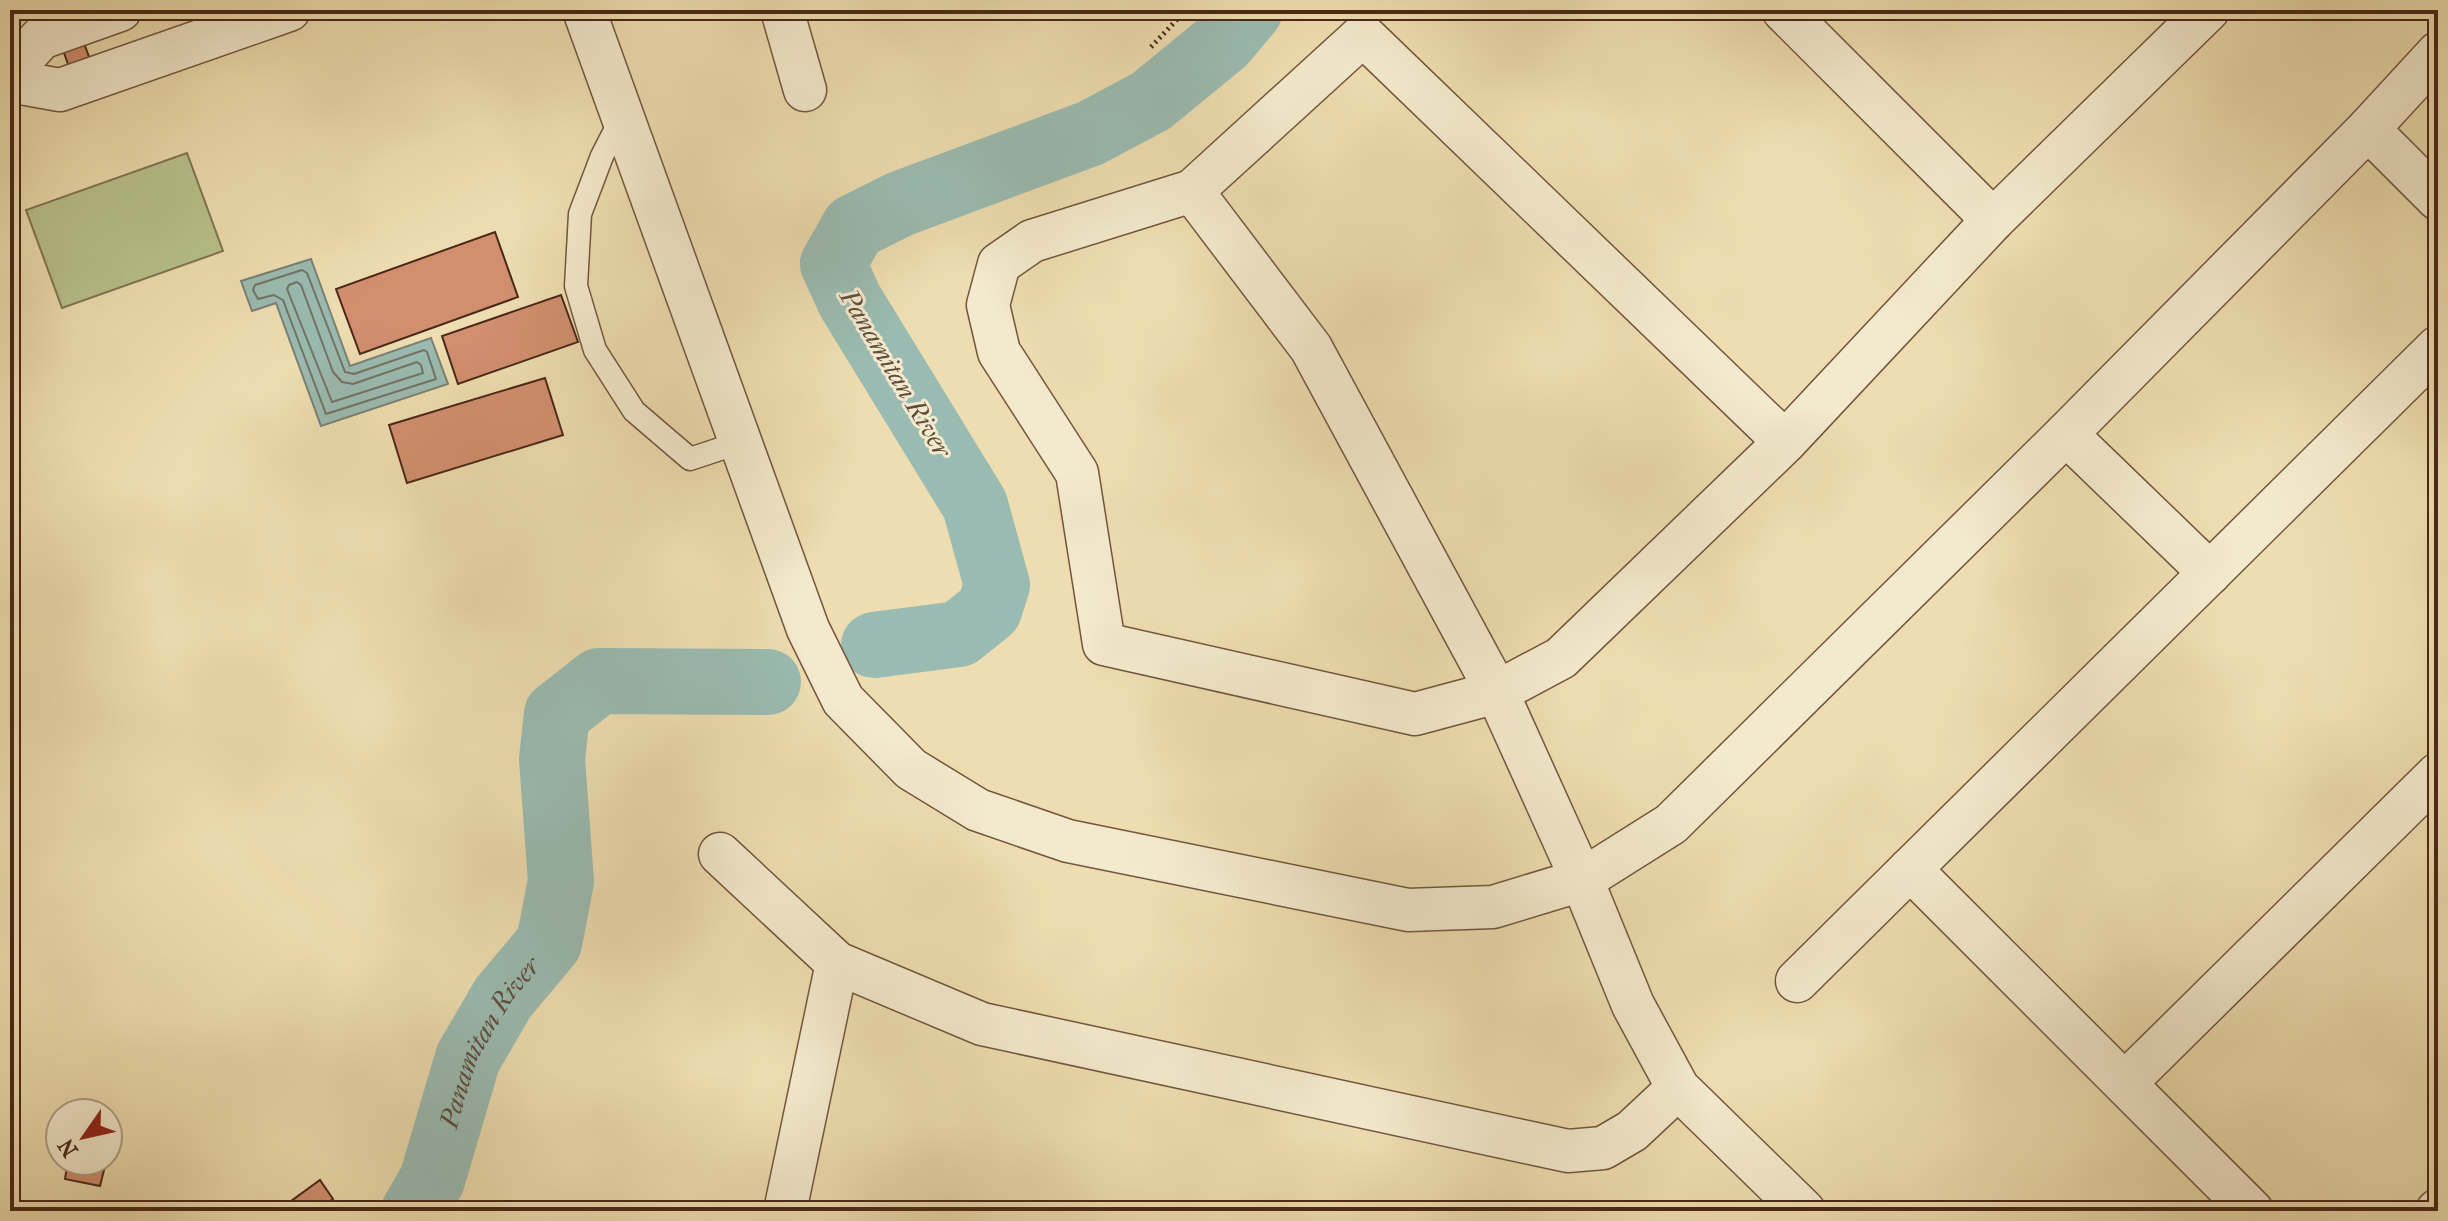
<svg xmlns="http://www.w3.org/2000/svg" width="2448" height="1221" font-family="'IM FELL French Canon',serif">
<style>
.green{fill:#b8c18c;stroke:#817452;stroke-width:2}
.water{fill:#9abbb1;stroke:#7a8073;stroke-width:2}
.lines{fill:none;stroke-linecap:round;stroke-linejoin:round}
.shore{stroke:#727264;stroke-width:2}
.river{stroke:#9abbb1;stroke-width:66}
.building{fill:#d18f70;stroke:#4a2817;stroke-width:2}
.service-casing{stroke:#73553d;stroke-width:25}
.minor-casing{stroke:#73553d;stroke-width:45}
.path{stroke:#4a2817;stroke-width:5;stroke-dasharray:2 4;stroke-linecap:butt}
.service{stroke:#f3e9cc;stroke-width:22}
.minor{stroke:#f3e9cc;stroke-width:42}
.labels{text-anchor:middle;stroke-width:6;stroke-linejoin:round;paint-order:stroke}
.water-label{font-size:26px;font-style:italic;fill:#5e4d3e;stroke:#f3e9cc}
</style>
<rect width="100%" height="100%" fill="#edddb0"/>
<filter id="stains"><feTurbulence type="fractalNoise" baseFrequency=".0025" numOctaves="4"/><feColorMatrix values="0 0 0 0 .2 0 0 0 0 .09 0 0 0 0 .02 0 0 0 .5 -.17"/></filter>
<radialGradient id="worn" r=".72"><stop offset=".6" stop-color="#630" stop-opacity="0"/><stop offset="1" stop-color="#630" stop-opacity=".3"/></radialGradient>
<polygon class="green" points="187,153 223,251 62,308 26,210"/>
<polygon class="water" points="311,259 350,366 431,338 448,384 321,426 276,303 252,311 241,281"/>
<g class="lines">
<g class="shore">
<polygon points="302,270 307,273 345,372 354,374 424,350 427,352 436,379 326,414 283,300 274,295 258,299 253,290 255,285"/>
<polygon points="297,282 301,285 333,372 342,382 353,384 417,362 421,365 423,373 332,402 287,289 289,285"/>
</g>
<g class="river">
<polyline points="874,645 959,634 989,610 997,585 975,505 850,301 833,264 854,227 900,204 1091,133 1151,101 1223,42 1250,10"/>
<path id="s1" d="M 414,1211 L 432,1180 L 468,1058 L 503,998 L 549,943 L 561,881 L 552,759 L 557,714 L 599,681 L 768,682"/>
</g>
</g>
<g class="building">
<polygon points="84,43 92,65 71,73 63,50"/>
<polygon points="495,232 518,297 360,354 336,289"/>
<polygon points="561,295 578,342 458,384 442,336"/>
<polygon points="545,378 563,435 407,483 389,425"/>
<polygon points="68,1161 106,1162 100,1186 65,1179"/>
<polygon points="320,1180 333,1199 316,1211 292,1211 287,1204"/>
</g>
<g class="lines">
<g class="service-casing">
<polyline id="service" points="622,117 602,156 580,214 576,286 595,350 634,411 690,459 741,442"/>
</g>
<g class="minor-casing">
<g id="minor">
<polyline points="584,10 808,629 843,700 911,769 978,810 1068,841 1408,910 1493,907 1582,880 1671,824 2066,434 2368,129 2438,53"/>
<polyline points="782,10 805,90"/>
<polyline points="1783,10 1993,220"/>
<polyline points="10,72 41,38 120,10"/>
<polyline points="10,81 60,90 289,10"/>
<polyline points="2368,129 2438,199"/>
<polyline points="1192,191 1311,348 1497,692 1582,880 1633,1005 1678,1088 1804,1211"/>
<polyline points="2066,434 2210,573"/>
<polyline points="1785,442 1363,35 1192,191 1032,241 999,264 988,305 999,352 1077,473 1104,644 1415,714 1497,692 1561,658 1785,442 1993,220 2208,10"/>
<polyline points="720,854 837,963 982,1024 1568,1151 1603,1148 1632,1131 1678,1088"/>
<polyline points="1910,869 2252,1211"/>
<polyline points="1797,981 2438,347"/>
<polyline points="2125,1083 2438,774"/>
<polyline points="785,1211 837,963"/>
<polyline points="2437,1211 2438,1210"/>
</g>
</g>
<polyline class="path" points="1151,47 1186,10"/>
<use href="#service" class="service"/>
<use href="#minor" class="minor"/>
</g>
<g class="labels">
<g class="water-label">
<text transform="translate(896 373) rotate(59)" y="9">Panamitan River</text>
<text dy="9" stroke="none"><textPath href="#s1" startOffset="186">Panamitan River</textPath></text>
</g>
</g>
<rect width="2448" height="1221" fill="none" stroke="#edddb0" stroke-width="40"/>
<rect x="12" y="12" width="2424" height="1197" fill="none" stroke="#4a2817" stroke-width="4"/>
<rect x="20" y="20" width="2408" height="1181" fill="none" stroke="#4a2817" stroke-width="2"/>
<g transform="translate(84 1137) rotate(236)"><circle r="38" fill="#f3e9cc" stroke="#af9c84" stroke-width="2"/>
<path d="M0-6L14 30L0 20L-14 30Z" fill="#8f2418"/>
<text y="-12" font-size="22" font-weight="bold" text-anchor="middle" fill="#4a2817">N</text>
</g>
<rect width="100%" height="100%" filter="url(#stains)"/>
<rect width="100%" height="100%" fill="url(#worn)"/>
</svg>
